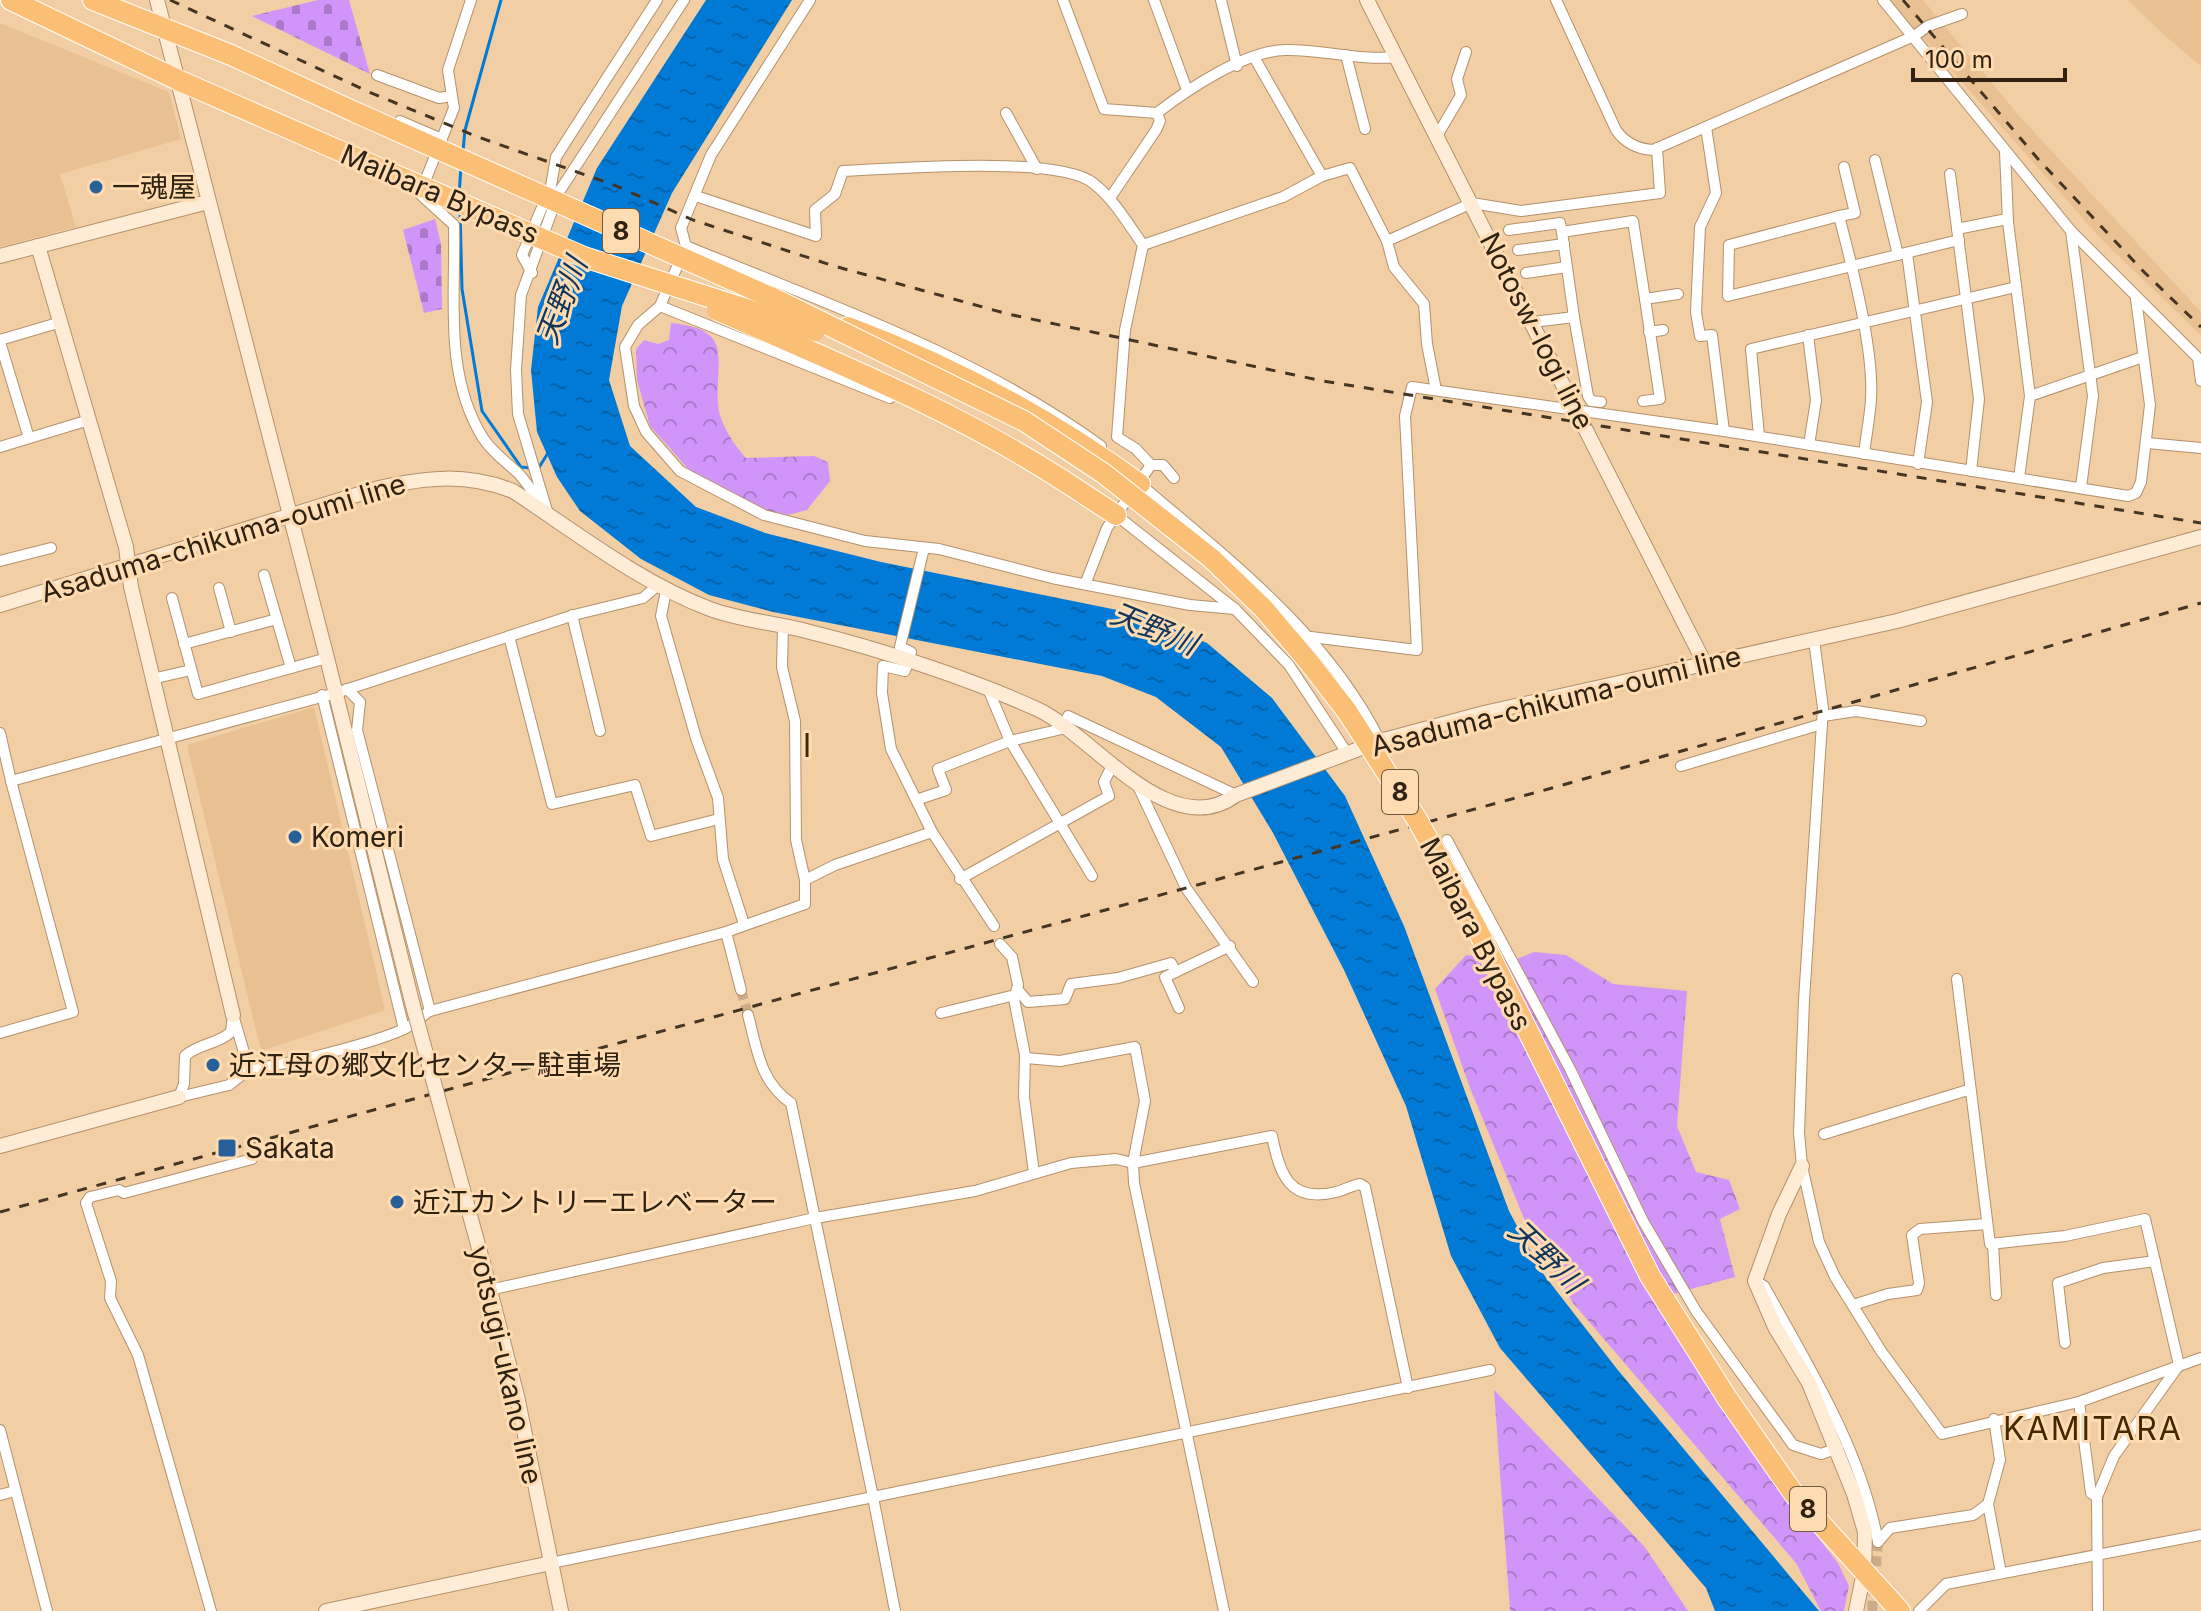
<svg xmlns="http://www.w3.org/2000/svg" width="2201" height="1611" font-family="Inter,'Noto Sans JP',sans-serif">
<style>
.built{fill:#e9c091}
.forest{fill:url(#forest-crowns)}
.cemetery{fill:url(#cemetery-stones)}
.water{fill:url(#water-ripples)}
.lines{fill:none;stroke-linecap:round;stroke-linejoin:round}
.stream{stroke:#007ad4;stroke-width:3}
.street-tunnel{stroke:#cbac88;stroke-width:10;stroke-dasharray:10 5;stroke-linecap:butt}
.street-casing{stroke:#b3916b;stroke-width:12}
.secondary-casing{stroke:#b3916b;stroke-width:16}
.highway-casing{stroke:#fff;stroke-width:22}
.street{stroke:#fff;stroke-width:10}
.secondary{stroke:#feecd6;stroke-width:14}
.highway{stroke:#fabe75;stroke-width:20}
.rail{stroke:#453523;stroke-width:3;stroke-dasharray:10 10;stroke-linecap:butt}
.secondary-bridge-casing{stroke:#b3916b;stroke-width:16;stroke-linecap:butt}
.highway-bridge-casing{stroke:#fff;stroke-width:22;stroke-linecap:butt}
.secondary-bridge{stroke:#feecd6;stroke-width:14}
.highway-bridge{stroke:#fabe75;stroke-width:20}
.poi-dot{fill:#286199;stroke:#ffdbb2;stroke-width:3}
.labels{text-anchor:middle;stroke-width:6;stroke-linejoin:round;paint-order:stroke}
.shield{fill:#ffdbb2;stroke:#6d5a42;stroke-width:2}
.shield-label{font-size:26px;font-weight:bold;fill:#2f2212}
.poi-label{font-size:28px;fill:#2f2212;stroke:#ffdbb2;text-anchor:start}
.street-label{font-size:28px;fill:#2f2212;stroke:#ffdbb2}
.water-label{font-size:30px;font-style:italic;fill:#10365b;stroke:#ffdbb2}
.quarter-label{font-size:32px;letter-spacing:2px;fill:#442800;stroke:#ffdbb2}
</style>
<defs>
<pattern id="forest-crowns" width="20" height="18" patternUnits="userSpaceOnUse" patternTransform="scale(2)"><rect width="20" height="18" fill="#d195fa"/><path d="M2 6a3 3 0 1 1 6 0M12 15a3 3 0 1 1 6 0" fill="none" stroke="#aa79c9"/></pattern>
<pattern id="cemetery-stones" width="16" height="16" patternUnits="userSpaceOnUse" patternTransform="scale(2)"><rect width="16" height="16" fill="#d195fa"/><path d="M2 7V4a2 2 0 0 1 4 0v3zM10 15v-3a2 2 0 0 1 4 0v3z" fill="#aa79c9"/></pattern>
<pattern id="water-ripples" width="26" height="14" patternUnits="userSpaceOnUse" patternTransform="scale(2)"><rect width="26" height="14" fill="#007ad4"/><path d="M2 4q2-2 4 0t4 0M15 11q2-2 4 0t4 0" fill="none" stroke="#0364ab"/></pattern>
</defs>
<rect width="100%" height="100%" fill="#f2cea5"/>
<g class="built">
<polygon points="1889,0 1923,0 2021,118 2201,312 2201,335 2103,241"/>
<polygon points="2128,0 2201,0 2201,66 2163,34"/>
<polygon points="0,23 169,92 181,139 60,174 76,227 0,247"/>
<polygon points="314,707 385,1010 261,1051 187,745"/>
</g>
<g class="forest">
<path d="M 671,323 C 735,329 715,359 718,403 C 719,423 733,443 746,458 L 814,456 L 828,462 L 830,481 L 807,510 L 788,515 L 764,510 L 690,471 L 650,426 L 637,380 L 636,349 L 644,340 L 658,344 L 669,340 Z"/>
<polygon points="1534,952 1566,955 1613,984 1687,991 1677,1126 1696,1172 1729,1180 1740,1209 1720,1219 1735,1277 1658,1298 1775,1483 1838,1563 1849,1586 1844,1611 1821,1611 1796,1563 1573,1303 1528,1228 1470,1088 1435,989 1466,955 1515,960"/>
<polygon points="1494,1390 1644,1546 1688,1611 1510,1611"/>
</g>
<g class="cemetery">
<polygon points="318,0 349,0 370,74 252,16"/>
<polygon points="435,219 441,244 442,309 424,313 403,230"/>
</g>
<polygon class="water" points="706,0 792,0 672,193 622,306 609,380 630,446 696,507 765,533 881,562 1137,614 1207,643 1272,698 1345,796 1404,926 1509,1211 1541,1271 1617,1369 1819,1611 1715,1611 1706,1588 1500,1348 1451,1256 1406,1106 1344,970 1273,833 1221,747 1156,697 1102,676 773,612 709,595 641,559 580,511 557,477 537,432 531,370 538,307 597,168"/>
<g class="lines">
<g class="stream">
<polyline points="463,151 465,130 501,0"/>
<polyline points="459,195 461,167"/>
<polyline points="460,210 462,289 482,411 521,467 530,468"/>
<polyline points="538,469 548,453"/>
</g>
<g class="street-tunnel">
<polyline points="741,990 748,1015"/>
<polyline points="1872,1611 1878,1542"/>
</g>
<g class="street-casing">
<g id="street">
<polyline points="810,0 711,155 681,228 686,246 660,306 638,325 625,347 634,406 646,432 680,471 764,515 865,541 939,549 1052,578 1190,605 1235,609"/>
<path d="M 1063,0 L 1104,109 L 1157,113 C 1188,89 1245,51 1285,50 C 1322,49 1359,61 1396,57"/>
<polyline points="1154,0 1187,90"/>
<polyline points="1221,0 1237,66"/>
<path d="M 1556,0 L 1616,130 C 1625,143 1637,149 1653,150 L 1914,36 L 1928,26 L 1962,14"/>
<polyline points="1883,0 2071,231 2198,358 2201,381"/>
<polyline points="1346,55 1365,129"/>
<polyline points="1254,57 1322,176 1350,168 1387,241"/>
<path d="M 377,75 L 439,98 L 452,96 L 454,108 L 420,194 L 454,225 C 456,295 443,374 483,438 C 492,452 505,461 518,473 C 526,481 533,493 540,502"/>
<polyline points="452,96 448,70 471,0"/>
<polyline points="1006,113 1037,169"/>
<polyline points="400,121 442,139"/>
<polyline points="1706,127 1716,193 1700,227 1696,312 1700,336 1712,335 1724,431"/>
<polyline points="1437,136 1461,95 1457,79 1466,52"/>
<polyline points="2005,151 2008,222 2030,396 2019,478"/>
<polyline points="1875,160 1898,255"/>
<polyline points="1950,174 1979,399 1971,471"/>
<path d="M 696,196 L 816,236 L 815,210 L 835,194 L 843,171 C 893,169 1057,155 1093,183 C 1114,199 1128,224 1143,245 L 1125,330 L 1117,437 L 1136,449 L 1151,465 L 1163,465 L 1174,478"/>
<polyline points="1110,198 1156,130 1160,121 1157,113"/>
<polyline points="1839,216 1855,213 1844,167"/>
<polyline points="1957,229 2007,219"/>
<polyline points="1509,230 1560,223 1562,232"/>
<polyline points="2071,231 2093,396 2081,487"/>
<polyline points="1143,245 1283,197 1322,176"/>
<path d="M 686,246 C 827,304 978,356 1101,446"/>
<polyline points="1518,250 1564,244"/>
<polyline points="1907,253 1927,402 1918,464"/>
<polyline points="532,273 522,255 551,186 556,157 657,0"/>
<polyline points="1526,273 1567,267"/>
<polyline points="660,306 890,398"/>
<polyline points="1574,317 1562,232 1633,221 1645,299 1678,294"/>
<polyline points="1533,322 1574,317 1588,396 1591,401 1601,402"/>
<polyline points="1649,332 1663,330"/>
<polyline points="1808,335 1816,400 1809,445"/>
<polyline points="0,340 61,322"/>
<polyline points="0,342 29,438"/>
<polyline points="1436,390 1427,344 1424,304 1394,267 1387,241 1472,203 1521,211 1660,193 1657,148"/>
<polyline points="2030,396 2143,357"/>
<polyline points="1643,401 1660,399 1645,299"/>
<polyline points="1759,436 1751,349 2016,287"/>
<polyline points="2147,443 2201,448"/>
<polyline points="0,447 89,420"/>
<path d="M 1864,454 C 1866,436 1870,417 1871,399 C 1874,349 1852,266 1839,216 L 1729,245 L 1728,296 L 1959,240"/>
<path d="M 1140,484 C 1230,561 1326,633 1380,741"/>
<polyline points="548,514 518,414 516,370 521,295 559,192 684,0"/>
<polyline points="1116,515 1235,609 1289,665 1347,753"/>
<polyline points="0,561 51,548"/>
<polyline points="264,575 291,668"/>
<polyline points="1086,582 1107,528 1151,465"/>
<polyline points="219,588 231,632"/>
<polyline points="666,591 661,616 696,738 718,798 723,859 744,924"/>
<polyline points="172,598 198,694 327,658"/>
<polyline points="572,615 600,731"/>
<polyline points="783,627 782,667 795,721 796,840 805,880"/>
<polyline points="509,636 552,804 635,785 651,836 719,819"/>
<polyline points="1311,637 1417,650 1405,416 1412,387 1724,431 2128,496 2136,493 2141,482 2150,405 2136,299"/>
<polyline points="1814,640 1823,708 1804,1000 1799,1133 1802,1166 1819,1242 1835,1277 1881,1351 1942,1434 2079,1402 2201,1358"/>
<polyline points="184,644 277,619"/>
<polyline points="152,679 191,670"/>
<polyline points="347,689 360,702 357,730 430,1011"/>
<polyline points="989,691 1010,741 1092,876"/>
<polyline points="322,695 404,1029"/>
<polyline points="1823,716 1856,711 1921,721"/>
<polyline points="0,733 11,781"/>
<polyline points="1681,766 1822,724"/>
<polyline points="1138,786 1186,888 1253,982"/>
<polyline points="919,799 946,790 938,769 1010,741 1066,728 1068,716 1236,795"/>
<polyline points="932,832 994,926"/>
<polyline points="1447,840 1570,1069 1643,1221 1696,1311 1793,1445 1821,1454 1838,1448"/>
<polyline points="960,879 1109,796 1104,782 1113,764"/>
<polyline points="726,932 741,990"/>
<polyline points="1000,944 1012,957 1018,985 1014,999 1025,1055 1024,1097 1034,1173"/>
<polyline points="1957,979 1990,1244 2065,1236 2145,1219 2179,1365 2114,1456 2097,1497 2098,1611"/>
<polyline points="1017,989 1028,1002 1065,999 1071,984 1118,978 1171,963 1176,972"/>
<polyline points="1179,1008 1165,977 1230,946"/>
<polyline points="941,1013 1015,995"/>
<path d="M 233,1015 L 246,1059 L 244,1073 L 229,1085 L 179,1097 L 184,1084 L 185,1056 C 199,1043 217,1045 231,1032 Z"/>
<polyline points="0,1033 73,1012 11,781 336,693 574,615 643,598 657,586"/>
<polyline points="1026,1058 1060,1061 1135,1047 1145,1101 1133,1163 1134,1183 1224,1611"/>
<path d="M 246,1068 C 276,1069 376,1042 404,1029 C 413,1025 421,1016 430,1011 L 726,932 L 805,904 L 805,880 L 835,865 L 932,832 L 891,749 L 882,693 L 883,666 L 905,671 L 911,652 L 900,647 L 924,548"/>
<polyline points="1824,1134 1968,1090"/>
<polyline points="1993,1244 1996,1295"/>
<path d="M 1757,1282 L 1764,1286 C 1809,1367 1861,1450 1878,1542"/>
<path d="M 489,1290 L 815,1218 L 975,1191 L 1071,1163 L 1116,1159 L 1133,1163 L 1272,1136 C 1280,1176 1290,1203 1336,1192 C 1345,1190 1352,1185 1360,1184 L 1365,1187 L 1408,1388"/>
<polyline points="1853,1305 1888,1294 1917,1290 1919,1283 1912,1235 1920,1229 1987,1224"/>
<polyline points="2065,1343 2058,1283 2103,1268 2155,1261"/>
<polyline points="2079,1402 2091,1493 2097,1497"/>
<polyline points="1994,1419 2000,1460 1988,1504 2001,1573"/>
<polyline points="0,1430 47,1611"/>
<polyline points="0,1495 15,1491"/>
<polyline points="1878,1542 1890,1528 1973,1515 1988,1504"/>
<path d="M 551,1563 L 873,1497 L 791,1103 C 760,1082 757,1049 748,1015"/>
<polyline points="211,1611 138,1355 110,1298 111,1281 86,1203 90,1197 119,1190 124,1193 252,1159"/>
<polyline points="895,1611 873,1497 1490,1370"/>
<polyline points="1919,1611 1946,1584 2201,1535"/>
</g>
</g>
<g class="secondary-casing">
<g id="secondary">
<polyline points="157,0 327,658 413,1006"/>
<polyline points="1367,0 1705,664"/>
<polyline points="38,246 126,547 131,587 233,1015"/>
<polyline points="0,256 208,202"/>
<path d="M 0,605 L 379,488 C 427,477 467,473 513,491 C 577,533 639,582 710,609 C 743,621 777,623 810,632 C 880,649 974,680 1039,710 C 1093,736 1170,844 1236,795 L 1380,741 L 1484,713 L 1897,621 L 2201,537"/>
<polyline points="0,1146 179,1097"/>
<polyline points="1802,1166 1779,1214 1755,1281 1775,1327 1809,1383 1854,1494 1865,1532 1864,1572 1856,1611"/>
<polyline points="483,1263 517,1396 561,1611"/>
<polyline points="326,1611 551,1563"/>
</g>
</g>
<g class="highway-casing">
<g id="highway">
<polyline points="11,0 178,80 340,151"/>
<polyline points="93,0 231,55 357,113"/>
<path d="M 848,327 C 953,366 1050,419 1140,484"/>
<polyline points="1064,481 1116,515"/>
<polyline points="1727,1398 1794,1494 1900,1611"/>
</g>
</g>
<use href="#street" class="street"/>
<use href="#secondary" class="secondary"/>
<use href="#highway" class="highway"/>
<g class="rail">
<polyline points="170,0 369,92 478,137 614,185 693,220 834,266 1008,314 1323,381 2201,523"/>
<polyline points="1903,0 2038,159 2144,272 2201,327"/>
<polyline points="0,1212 1552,788 2201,603"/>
</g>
<g class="secondary-bridge-casing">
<polyline id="secondary-bridge" points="413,1006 483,1263"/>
</g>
<g class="highway-bridge-casing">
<g id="highway-bridge">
<polyline points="357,113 777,300 1024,421 1103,473 1211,558 1263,608 1308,661 1346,710 1418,821 1476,927 1650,1276 1727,1398"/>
<polyline points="340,151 584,257 815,331"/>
<path d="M 717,310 C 835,362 956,411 1064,481"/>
</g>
</g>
<use href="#secondary-bridge" class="secondary-bridge"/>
<use href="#highway-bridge" class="highway-bridge"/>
</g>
<g class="poi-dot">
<circle cx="96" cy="187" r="8"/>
<circle cx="295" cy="837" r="8"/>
<circle cx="213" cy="1065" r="8"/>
<rect x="217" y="1138" width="20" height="20" rx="4"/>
<circle cx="397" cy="1202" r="8"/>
</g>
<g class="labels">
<g class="shield">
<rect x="603" y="209" width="36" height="44" rx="6"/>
<rect x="1382" y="770" width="36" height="44" rx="6"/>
<rect x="1790" y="1487" width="36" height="44" rx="6"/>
</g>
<g class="shield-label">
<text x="621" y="240">8</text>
<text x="1400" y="801">8</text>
<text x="1808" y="1518">8</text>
</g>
<g class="poi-label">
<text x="112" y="197">一魂屋</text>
<text x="311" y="847">Komeri</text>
<text x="229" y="1075">近江母の郷文化センター駐車場</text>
<text x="245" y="1158">Sakata</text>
<text x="413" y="1212">近江カントリーエレベーター</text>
</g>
<g class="street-label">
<text transform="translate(440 194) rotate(23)" y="10">Maibara Bypass</text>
<text transform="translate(1537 331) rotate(63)" y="10">Notosw-Iogi line</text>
<text transform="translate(223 538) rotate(-17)" y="10">Asaduma-chikuma-oumi line</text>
<text transform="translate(1556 701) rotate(-14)" y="10">Asaduma-chikuma-oumi line</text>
<text transform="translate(1476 934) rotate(63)" y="10">Maibara Bypass</text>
<text transform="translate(506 1365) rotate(77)" y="10">yotsugi-ukano line</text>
</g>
<g class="water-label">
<text transform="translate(562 301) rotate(-69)" y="10">天野川</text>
<text transform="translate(1154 629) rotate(22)" y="10">天野川</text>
<text transform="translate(1546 1257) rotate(44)" y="10">天野川</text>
</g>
<g class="quarter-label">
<text x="808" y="757">I</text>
<text x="2093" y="1440">KAMITARA</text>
</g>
</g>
<path d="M1913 68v12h152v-12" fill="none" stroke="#2f2212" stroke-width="4"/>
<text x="1925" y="68" font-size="24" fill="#2f2212" stroke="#ffdbb2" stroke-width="6" paint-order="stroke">100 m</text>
</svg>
